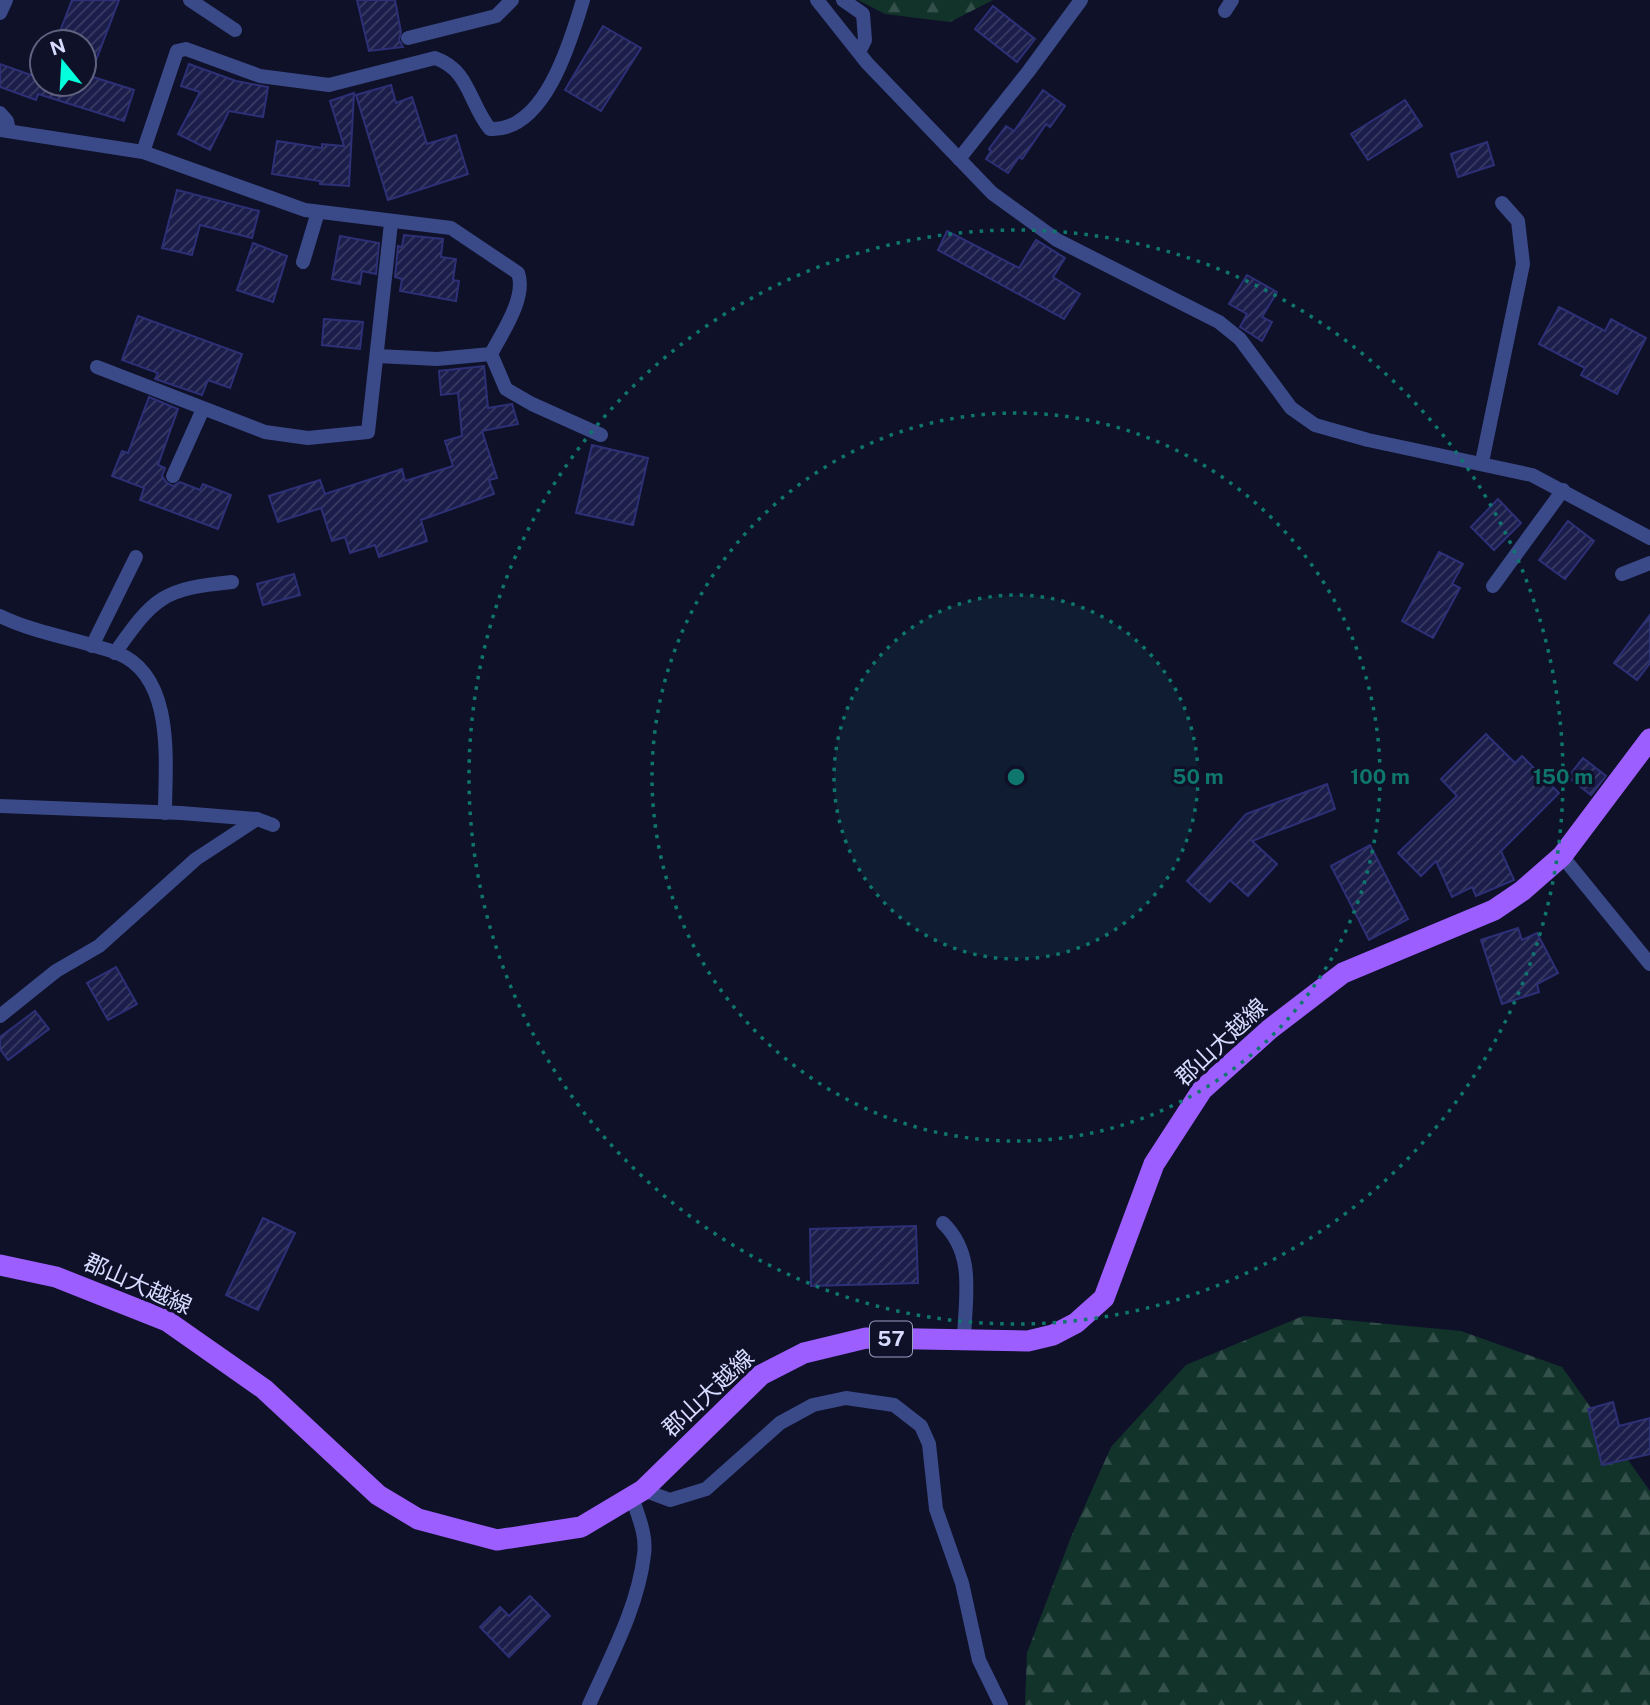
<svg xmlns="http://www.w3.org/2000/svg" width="1650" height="1705" font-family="'Public Sans','Noto Sans JP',sans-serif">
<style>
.forest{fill:url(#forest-firs)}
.building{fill:url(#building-hatch);stroke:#2d3076;stroke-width:2}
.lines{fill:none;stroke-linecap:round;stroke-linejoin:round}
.lane{stroke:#3a4988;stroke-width:14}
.street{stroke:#3a4988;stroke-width:14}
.primary{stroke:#9d5eff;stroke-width:21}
.ring{fill:none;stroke:#0f766e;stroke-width:3.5;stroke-dasharray:3.5 7}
.labels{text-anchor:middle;stroke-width:6;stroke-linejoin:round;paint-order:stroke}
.shield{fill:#0f1129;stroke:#9b9fbf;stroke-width:2}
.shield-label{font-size:21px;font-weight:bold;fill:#d7dcff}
.street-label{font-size:23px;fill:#d7dcff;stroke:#0f1129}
.centre{fill:#0f766e;stroke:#0f1129;stroke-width:3.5}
.ring-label{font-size:21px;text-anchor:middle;font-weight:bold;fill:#0f766e;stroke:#0f1129;stroke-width:6;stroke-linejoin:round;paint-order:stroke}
</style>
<defs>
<pattern id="forest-firs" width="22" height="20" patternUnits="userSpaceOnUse" patternTransform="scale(1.75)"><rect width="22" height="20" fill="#12332a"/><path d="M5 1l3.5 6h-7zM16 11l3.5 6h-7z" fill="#34504a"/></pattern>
<pattern id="building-hatch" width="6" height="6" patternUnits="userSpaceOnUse" patternTransform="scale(1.75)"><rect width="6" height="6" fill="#1b1d4a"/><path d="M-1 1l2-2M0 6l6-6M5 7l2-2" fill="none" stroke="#3b3d65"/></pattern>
</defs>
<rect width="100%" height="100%" fill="#0f1129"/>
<g class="forest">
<polygon points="858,0 993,0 950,22 885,14"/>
<polygon points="1303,1316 1461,1331 1562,1367 1650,1491 1650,1705 1025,1705 1027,1653 1071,1537 1111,1447 1186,1365"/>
</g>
<g class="building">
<polygon points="72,0 119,0 90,76 134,90 124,121 38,94 36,100 0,87 0,64 42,79 41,84 84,84 84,42 56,42"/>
<polygon points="357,0 395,0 401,32 399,40 403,47 369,51"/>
<polygon points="993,6 1035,39 1017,62 975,29"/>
<polygon points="603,26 641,48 601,111 565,90"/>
<polygon points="189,64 236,81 268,87 263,117 229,111 210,150 178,134 200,92 181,86"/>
<polygon points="391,85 396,103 412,97 427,144 456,135 468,174 388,200 356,95"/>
<polygon points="1043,90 1065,106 1050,127 1046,124 1022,159 1019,157 1008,173 986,159 991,151 989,149 1006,126 1014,131"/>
<polygon points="354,93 349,186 320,184 320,181 272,174 277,141 322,148 322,144 344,146 330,101"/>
<polygon points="1405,100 1422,126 1368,160 1351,134"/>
<polygon points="1487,142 1494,165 1458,177 1451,154"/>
<polygon points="177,190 259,211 252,238 200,225 192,255 162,248"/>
<polygon points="947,231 1019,268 1036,240 1065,258 1053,277 1080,294 1064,319 938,250"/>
<polygon points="404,235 443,239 441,257 456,259 453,280 459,281 456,301 400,291 402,279 395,277 398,246 402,247"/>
<polygon points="340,236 379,243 376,274 362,271 360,284 332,279"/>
<polygon points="253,243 287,256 273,302 237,290"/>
<polygon points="1247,275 1277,292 1262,317 1272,322 1262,341 1240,327 1247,314 1229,304"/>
<polygon points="1559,307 1605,331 1611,319 1646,338 1617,394 1581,375 1585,368 1539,344"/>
<polygon points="138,316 242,354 230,388 208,380 202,395 155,379 158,373 122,360"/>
<polygon points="324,319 363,322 360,349 322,345"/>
<polygon points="484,366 488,408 512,404 518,424 482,431 497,478 489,480 494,494 421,520 427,541 379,557 375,545 350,553 345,537 332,541 321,508 278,522 269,496 320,480 325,494 402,469 405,481 453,466 445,441 462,436 458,393 441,395 439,371"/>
<polygon points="149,397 178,409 158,465 165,468 162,476 166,482 173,486 180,482 200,490 203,484 231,495 218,529 140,500 144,488 112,476 122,451 128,453"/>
<polygon points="592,445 648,458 633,525 576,513"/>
<polygon points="1498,499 1521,523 1494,550 1471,527"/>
<polygon points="1568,521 1594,541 1565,579 1539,560"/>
<polygon points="1439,552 1463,564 1452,584 1460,588 1433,638 1402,621"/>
<polygon points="294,574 300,595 263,605 257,584"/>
<polygon points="1650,615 1650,663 1637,680 1614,663"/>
<polygon points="1486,734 1515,763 1522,756 1559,793 1501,851 1514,880 1476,896 1472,887 1452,897 1436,861 1421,876 1398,853 1457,796 1441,779"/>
<polygon points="1583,758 1606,776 1591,795 1568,777"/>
<polygon points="1327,784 1335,809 1252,841 1277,864 1248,896 1230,880 1210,902 1187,881 1246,814"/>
<polygon points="1370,845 1408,919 1369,940 1331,866"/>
<polygon points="1518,928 1522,940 1537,933 1558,973 1537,984 1539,992 1502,1004 1481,940"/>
<polygon points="116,967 137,1004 108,1020 87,983"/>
<polygon points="35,1011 49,1029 8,1060 0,1049 0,1037"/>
<polygon points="263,1218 295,1233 258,1310 226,1295"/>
<polygon points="916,1226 918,1283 811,1286 810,1229"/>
<polygon points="1613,1402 1619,1426 1650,1418 1650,1454 1602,1465 1588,1409"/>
<polygon points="530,1596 550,1616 509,1657 480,1627 500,1607 509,1616"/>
</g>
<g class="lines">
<g class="lane">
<polyline points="1482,462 1523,264 1518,221 1502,203"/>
<polyline points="1622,574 1650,563"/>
<path d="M 943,1223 C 976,1255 965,1297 964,1340"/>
</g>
<g class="street">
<polyline points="190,0 235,30"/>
<polyline points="817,0 867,63 992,193 1057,240 1219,322 1240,339 1291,408 1315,425 1368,440 1532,475 1650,538"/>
<polyline points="843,0 863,14 865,40 859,52"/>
<polyline points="1225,11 1232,0"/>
<polyline points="0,13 6,0"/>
<polyline points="408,38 496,16 512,0"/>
<polyline points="0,113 7,121 9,131"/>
<path d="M 0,130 L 143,152 L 177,51 L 186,49 L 260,76 L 329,85 L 435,58 C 470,70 469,104 490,129 C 545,132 571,40 583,0"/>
<path d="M 143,152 L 305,210 L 451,228 L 518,273 C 527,297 502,333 491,354 L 437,359 L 377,356"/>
<polyline points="959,159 1028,72 1081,0"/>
<polyline points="303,262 318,212"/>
<polyline points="491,354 506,389 532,404 601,435"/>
<polyline points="97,367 265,432 308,438 368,432 391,223"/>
<polyline points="173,476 203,409"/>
<polyline points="1493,586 1563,490"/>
<path d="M 0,616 C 37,634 79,639 117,653 C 176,676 165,764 165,813"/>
<polyline points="92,646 136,557"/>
<path d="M 115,653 C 155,596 163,589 232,582"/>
<polyline points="0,806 181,813 257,819 273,825"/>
<polyline points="1562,856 1650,964"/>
<polyline points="0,1016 56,971 99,946 196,859 257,819"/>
<polyline points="643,1490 670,1500 706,1489 780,1423 813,1405 846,1398 894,1405 921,1426 929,1444 936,1509 962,1583 979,1660 1001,1705"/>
<path d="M 589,1705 C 610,1658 638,1607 644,1555 C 647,1535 638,1516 632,1497"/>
</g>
<polyline class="primary" points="0,1265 56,1277 167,1321 264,1389 378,1495 418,1519 497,1540 581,1527 643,1490 761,1375 804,1353 866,1338 1028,1341 1053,1335 1076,1323 1104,1298 1154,1164 1202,1090 1270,1029 1343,973 1494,910 1522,891 1562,856 1650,739"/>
</g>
<circle cx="1016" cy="777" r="182" fill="#0f766e" fill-opacity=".12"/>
<g class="ring">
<circle cx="1016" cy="777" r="182"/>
<circle cx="1016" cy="777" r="364"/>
<circle cx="1016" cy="777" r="547"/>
</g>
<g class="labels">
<rect class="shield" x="870" y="1321.5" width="42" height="35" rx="5"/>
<g class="shield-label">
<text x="891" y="1346">57</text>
</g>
<g class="street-label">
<text transform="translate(1221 1042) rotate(-43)" y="8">郡山大越線</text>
<text transform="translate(138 1284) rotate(24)" y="8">郡山大越線</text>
<text transform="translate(708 1393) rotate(-43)" y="8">郡山大越線</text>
</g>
</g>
<circle cx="1016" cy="777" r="10" class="centre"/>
<g class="ring-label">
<text x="1198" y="784">50 m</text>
<text x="1380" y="784">100 m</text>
<text x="1563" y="784">150 m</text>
</g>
<g transform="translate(63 63) rotate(342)"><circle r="33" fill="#0f1129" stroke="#5f627f" stroke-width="2"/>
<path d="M0-5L12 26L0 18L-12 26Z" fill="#03ffdc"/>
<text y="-10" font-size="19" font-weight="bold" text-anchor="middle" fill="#d7dcff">N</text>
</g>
</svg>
